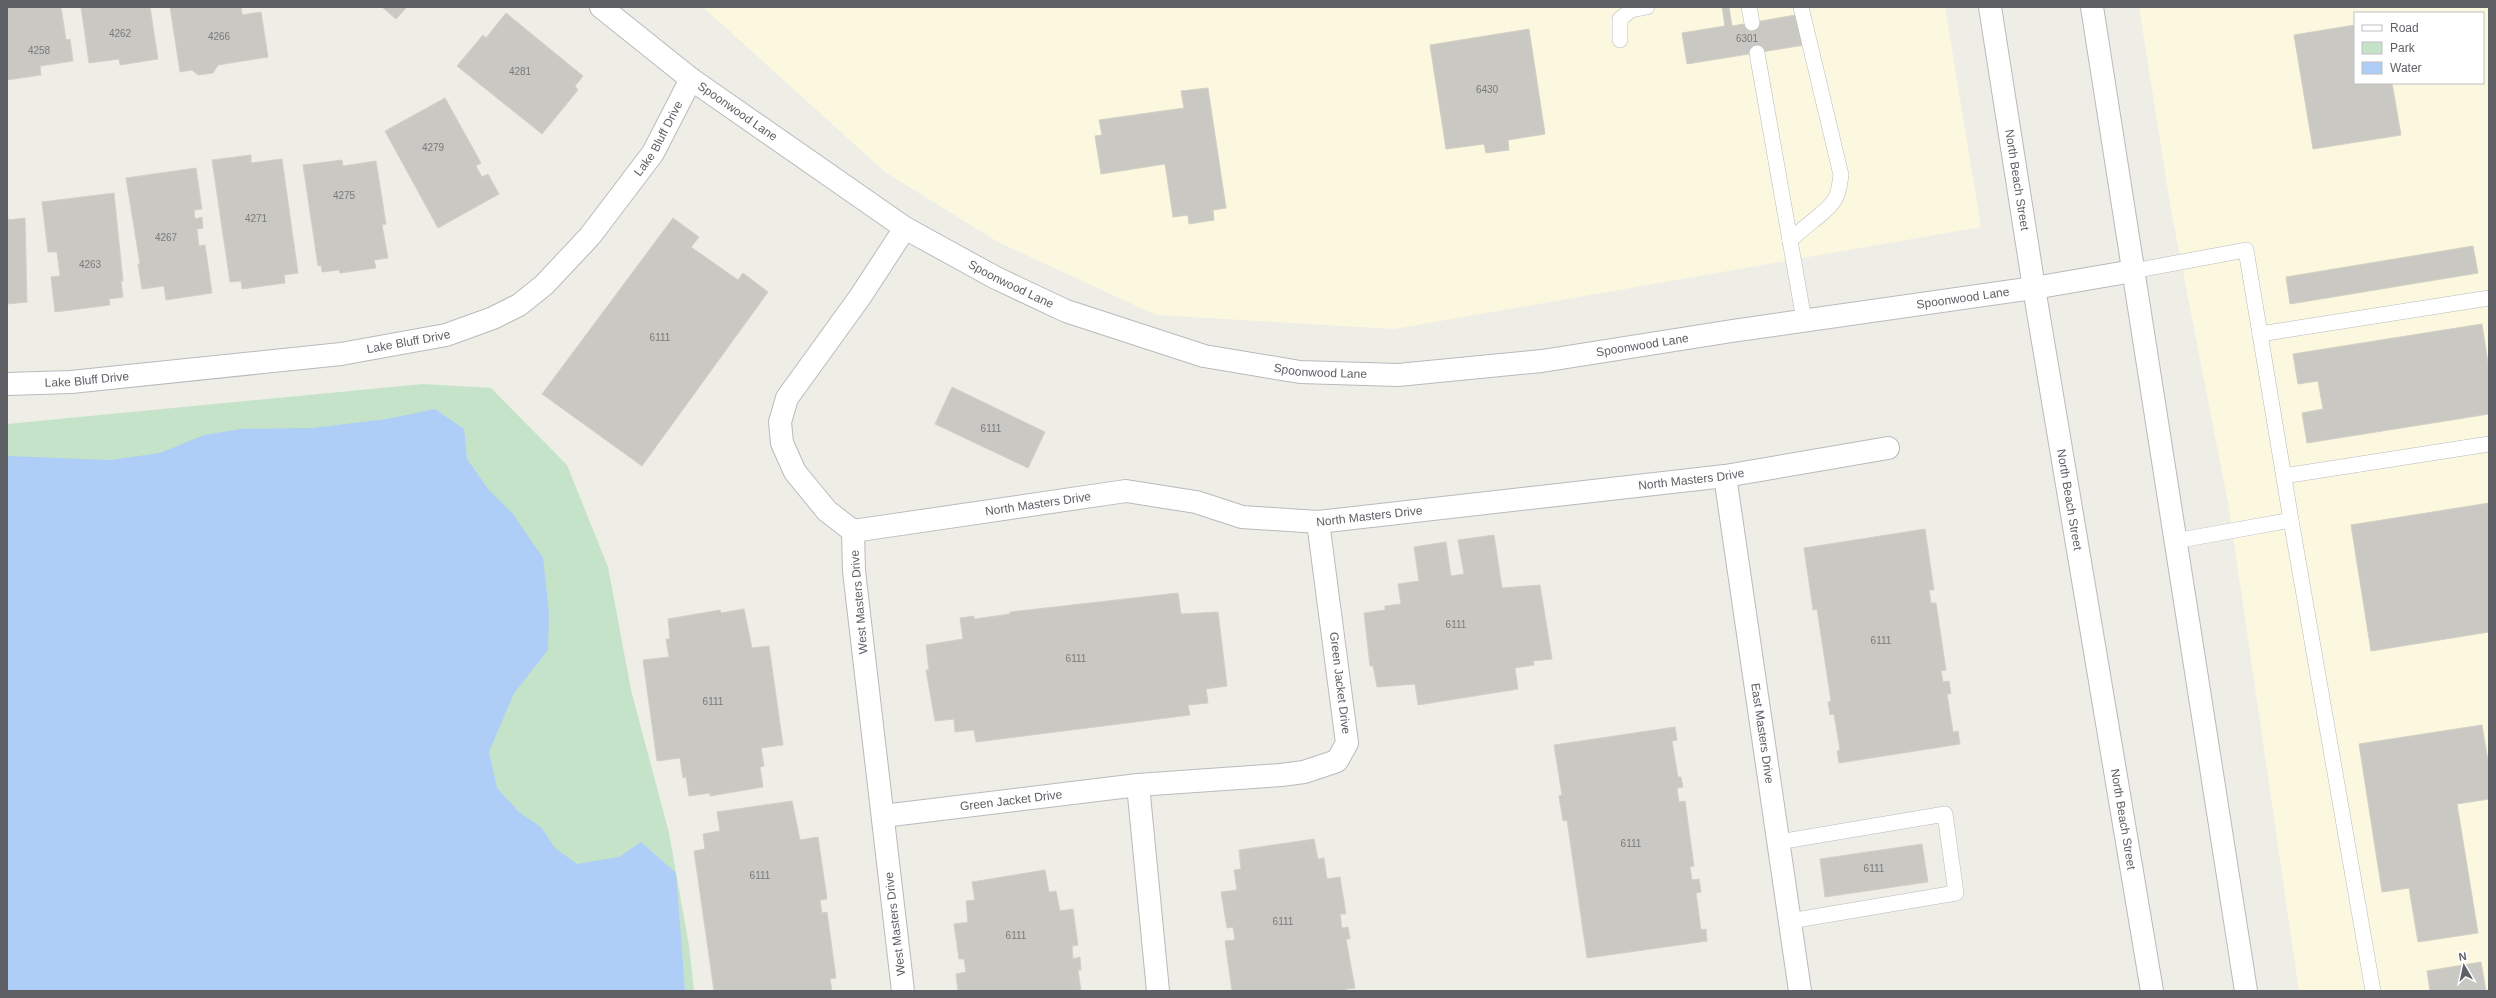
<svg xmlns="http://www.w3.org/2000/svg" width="2496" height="998" font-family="Arial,sans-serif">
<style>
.commercial{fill:#fbf8df;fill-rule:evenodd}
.green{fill:#c5e3c9}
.water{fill:#aecdf7}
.building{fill:#cac8c3;stroke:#d3d0c5}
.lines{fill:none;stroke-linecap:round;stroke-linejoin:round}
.service-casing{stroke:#b8babe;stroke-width:16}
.minor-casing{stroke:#b8babe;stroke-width:24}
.secondary-casing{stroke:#b7b9be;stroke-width:24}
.service{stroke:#fff;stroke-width:15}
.minor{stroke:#fff;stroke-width:22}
.secondary{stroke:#fff;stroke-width:22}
.labels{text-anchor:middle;stroke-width:3;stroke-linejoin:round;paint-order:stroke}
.number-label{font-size:10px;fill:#797a7c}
.street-label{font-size:12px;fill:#5e6065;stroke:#fff}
</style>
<rect width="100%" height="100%" fill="#eeeee6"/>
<g class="commercial">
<polygon points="703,7 1945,7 1981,227 1394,329 1156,315 998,242 885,172"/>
<path d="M 2139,7 L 2489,7 L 2489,991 L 2299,991 L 2229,508 L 2171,210 ZM 2355,13 L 2483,13 L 2483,83 L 2355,83 Z"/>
</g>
<polygon class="green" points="423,384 491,388 567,465 608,567 631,690 669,833 689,946 694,991 7,991 7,424"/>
<polygon class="water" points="435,409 464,429 467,459 488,489 513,514 543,558 549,612 548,650 514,693 489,752 497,788 520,813 541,827 555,848 577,864 619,857 641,842 676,873 685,991 7,991 7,456 110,460 160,453 204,435 240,429 313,428 387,419"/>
<g class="building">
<polygon points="7,7 61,7 66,40 70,39 73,61 40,66 41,75 7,80"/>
<polygon points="81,7 150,7 158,59 120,65 119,59 89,63"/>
<polygon points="170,7 241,7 242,15 261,12 268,57 218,65 213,73 198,75 192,70 180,72"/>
<polygon points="382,7 407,7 396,19"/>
<polygon points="1722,7 1729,7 1732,26 1807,13 1811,44 1687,64 1682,33 1725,26"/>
<polygon points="506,13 583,76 575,86 578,90 542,134 457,66 483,35 486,38"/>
<polygon points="2355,25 2355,83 2392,83 2401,135 2313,149 2294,35"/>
<polygon points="1529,29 1545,134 1508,140 1509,150 1486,153 1484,144 1446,149 1430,45"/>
<polygon points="1208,88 1226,208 1213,210 1214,220 1189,224 1188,215 1173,217 1165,164 1101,174 1095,136 1102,135 1099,120 1184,108 1181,91"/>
<polygon points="445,98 481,163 476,166 482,177 488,174 499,194 438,228 385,131"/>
<polygon points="251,155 251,163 282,159 298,273 284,275 285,283 242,289 241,281 230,282 212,160"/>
<polygon points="342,160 343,166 376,161 386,224 382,225 388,258 374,260 376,268 340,273 339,270 322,272 321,265 318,266 303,165"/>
<polygon points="196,168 202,209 194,210 195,219 202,217 203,228 197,229 199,246 205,245 212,293 166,300 164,286 142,289 138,264 140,264 126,178"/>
<polygon points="114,193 123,281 121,281 123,297 109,299 110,305 55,312 51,277 60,276 57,252 48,252 42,202"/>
<polygon points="7,210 8,220 25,218 27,302 7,304"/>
<polygon points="673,218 699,237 691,247 738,280 743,273 768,292 642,466 542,394"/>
<polygon points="2473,246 2478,273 2290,304 2286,277"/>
<polygon points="2482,324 2489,370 2489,414 2307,443 2302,413 2323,409 2318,381 2298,384 2293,354"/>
<polygon points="952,387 1045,432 1028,468 935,424"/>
<polygon points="2489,503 2489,632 2371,651 2351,525"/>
<polygon points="1925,529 1934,590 1929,590 1931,603 1936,603 1946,670 1941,671 1943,682 1949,681 1951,694 1947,694 1953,732 1958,731 1960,744 1839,763 1837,751 1840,750 1834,714 1830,715 1828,702 1831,701 1817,609 1813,610 1804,548"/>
<polygon points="1494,535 1502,588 1540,585 1552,659 1533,661 1534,665 1515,668 1518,689 1418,705 1415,684 1377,687 1373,666 1370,666 1364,613 1385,610 1385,606 1401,604 1398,584 1419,581 1414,547 1446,542 1451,576 1464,574 1458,540"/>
<polygon points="1178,593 1181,614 1218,612 1227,686 1206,689 1208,703 1188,705 1190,715 976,742 974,730 955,732 954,719 935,721 926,670 929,670 926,645 963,639 960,618 974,616 974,619 1010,614 1010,612"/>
<polygon points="744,609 752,648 769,646 783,745 761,748 764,766 760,767 763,787 710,796 710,793 689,796 686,777 683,778 680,758 657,761 643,660 669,657 666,639 670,639 668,619 720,610 721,613"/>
<polygon points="2482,725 2489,767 2489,799 2457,804 2478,933 2418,942 2409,888 2382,892 2359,744"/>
<polygon points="1675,727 1677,740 1672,741 1678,777 1681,777 1683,787 1677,788 1679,802 1685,801 1694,866 1690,867 1692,880 1699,879 1701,892 1696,893 1701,930 1706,929 1707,941 1587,958 1567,820 1563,821 1559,796 1562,795 1554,745"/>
<polygon points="792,801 800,840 818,837 827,899 820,900 822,913 827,912 836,978 830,979 832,991 714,991 694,851 705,849 703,834 720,831 717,812"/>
<polygon points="1314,839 1318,859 1324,858 1327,879 1340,877 1346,914 1340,914 1342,928 1348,927 1350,939 1346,939 1355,988 1346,989 1346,991 1232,991 1225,941 1235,940 1233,927 1227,928 1221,892 1237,890 1234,870 1241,869 1239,850"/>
<polygon points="1922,844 1928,882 1825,897 1820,859"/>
<polygon points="1045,870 1049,892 1056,891 1060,911 1073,909 1078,945 1072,946 1073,959 1080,957 1081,970 1078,970 1081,991 958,991 956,974 966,972 964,959 959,959 954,924 968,922 966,901 975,900 972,882"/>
<polygon points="2481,962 2486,991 2430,991 2427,971"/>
</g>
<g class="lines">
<g class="service-casing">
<g id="service">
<polyline points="1749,7 1752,23"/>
<polyline points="1620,40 1620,19 1631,10 1647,7"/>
<polyline points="1757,53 1804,320"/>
<path d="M 1790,241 C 1803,226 1826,214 1835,199 C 1839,193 1840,182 1841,175 L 1801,7"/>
<polyline points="2133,271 2246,250 2291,520 2373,991"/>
<polyline points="2260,334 2489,298"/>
<polyline points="2284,476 2489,444"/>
<polyline points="2175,541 2291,520"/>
<polyline points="1778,842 1945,814 1956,893 1790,921"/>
</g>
</g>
<g class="minor-casing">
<g id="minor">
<path id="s1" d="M 601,7 L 691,79 L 905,228 L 996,278 L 1066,311 L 1204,356 L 1300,372 L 1398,375 L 1542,361 L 1732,331 L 2034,288 L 2133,271"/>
<path id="s2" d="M 7,384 L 71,382 L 341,354 L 446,335 L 493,318 L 519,305 L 544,285 L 590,236 L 653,153 L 691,79"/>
<path id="s3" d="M 1725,476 L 1800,991"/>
<path id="s4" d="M 853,531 L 1126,491 L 1196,502 L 1242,517 L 1318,522 L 1725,476 L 1888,448"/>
<polyline points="1138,785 1158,991"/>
<path id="s5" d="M 883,816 L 1138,785 L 1281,775 L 1304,772 L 1337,761 L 1347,743 L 1318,522"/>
<polyline points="903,991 854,571 853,531 827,511 795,472 782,443 780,422 787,398 860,297 905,228"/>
</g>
</g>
<g class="secondary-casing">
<g id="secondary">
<path id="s6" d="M 1990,7 L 2034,288 L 2152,991"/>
<polyline points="2092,7 2246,991"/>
</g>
</g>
<use href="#service" class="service"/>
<use href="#minor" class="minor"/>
<use href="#secondary" class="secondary"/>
</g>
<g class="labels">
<g class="number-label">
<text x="120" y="37">4262</text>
<text x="219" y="40">4266</text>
<text x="1747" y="42">6301</text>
<text x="39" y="54">4258</text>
<text x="520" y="75">4281</text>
<text x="1487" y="93">6430</text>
<text x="433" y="151">4279</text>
<text x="344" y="199">4275</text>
<text x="256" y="222">4271</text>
<text x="166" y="241">4267</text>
<text x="90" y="268">4263</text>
<text x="660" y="341">6111</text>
<text x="991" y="432">6111</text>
<text x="1456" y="628">6111</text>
<text x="1881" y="644">6111</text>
<text x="1076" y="662">6111</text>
<text x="713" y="705">6111</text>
<text x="1631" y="847">6111</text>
<text x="1874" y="872">6111</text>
<text x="760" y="879">6111</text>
<text x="1283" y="925">6111</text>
<text x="1016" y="939">6111</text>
</g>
<g class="street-label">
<text dy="4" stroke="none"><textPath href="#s1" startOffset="172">Spoonwood Lane</textPath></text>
<text dy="4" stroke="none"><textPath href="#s2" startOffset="740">Lake Bluff Drive</textPath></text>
<text dy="4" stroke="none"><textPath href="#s6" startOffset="175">North Beach Street</textPath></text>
<text dy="4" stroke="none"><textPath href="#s1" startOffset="496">Spoonwood Lane</textPath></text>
<text dy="4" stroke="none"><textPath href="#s1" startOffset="1468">Spoonwood Lane</textPath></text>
<text dy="4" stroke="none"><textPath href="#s2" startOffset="404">Lake Bluff Drive</textPath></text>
<text dy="4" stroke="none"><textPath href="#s1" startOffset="1144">Spoonwood Lane</textPath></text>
<text dy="4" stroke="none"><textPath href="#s1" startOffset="820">Spoonwood Lane</textPath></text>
<text dy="4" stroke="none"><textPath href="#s2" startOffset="80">Lake Bluff Drive</textPath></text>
<text dy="4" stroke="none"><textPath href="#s4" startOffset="847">North Masters Drive</textPath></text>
<text dy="4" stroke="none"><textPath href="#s6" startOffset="499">North Beach Street</textPath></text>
<text dy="4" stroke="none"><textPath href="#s4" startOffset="187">North Masters Drive</textPath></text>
<text dy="4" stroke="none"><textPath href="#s4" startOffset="523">North Masters Drive</textPath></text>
<text transform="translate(859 602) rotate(-95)" y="4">West Masters Drive</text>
<text transform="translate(1340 683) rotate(83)" y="4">Green Jacket Drive</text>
<text dy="4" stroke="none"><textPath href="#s3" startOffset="260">East Masters Drive</textPath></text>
<text dy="4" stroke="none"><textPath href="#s5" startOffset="129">Green Jacket Drive</textPath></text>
<text dy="4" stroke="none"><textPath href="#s6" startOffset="823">North Beach Street</textPath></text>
<text transform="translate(895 924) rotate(-97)" y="4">West Masters Drive</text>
</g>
</g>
<rect width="2496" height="998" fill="none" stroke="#5e6065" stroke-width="16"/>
<rect x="2354" y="12" width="130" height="72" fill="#ffffff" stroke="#bfbfc1"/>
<rect x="2362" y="25" width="20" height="6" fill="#ffffff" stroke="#bfbfc1"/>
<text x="2390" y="32" font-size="12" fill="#5e6065">Road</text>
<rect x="2362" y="42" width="20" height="12" fill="#c5e3c9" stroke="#bfbfc1"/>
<text x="2390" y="52" font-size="12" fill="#5e6065">Park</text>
<rect x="2362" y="62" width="20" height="12" fill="#aecdf7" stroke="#bfbfc1"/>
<text x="2390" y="72" font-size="12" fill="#5e6065">Water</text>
<g transform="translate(2464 966) rotate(351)" stroke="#ffffff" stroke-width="3" paint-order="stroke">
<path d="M0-3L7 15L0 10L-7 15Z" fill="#5e6065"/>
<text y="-6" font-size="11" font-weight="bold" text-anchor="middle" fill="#5e6065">N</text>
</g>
</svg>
